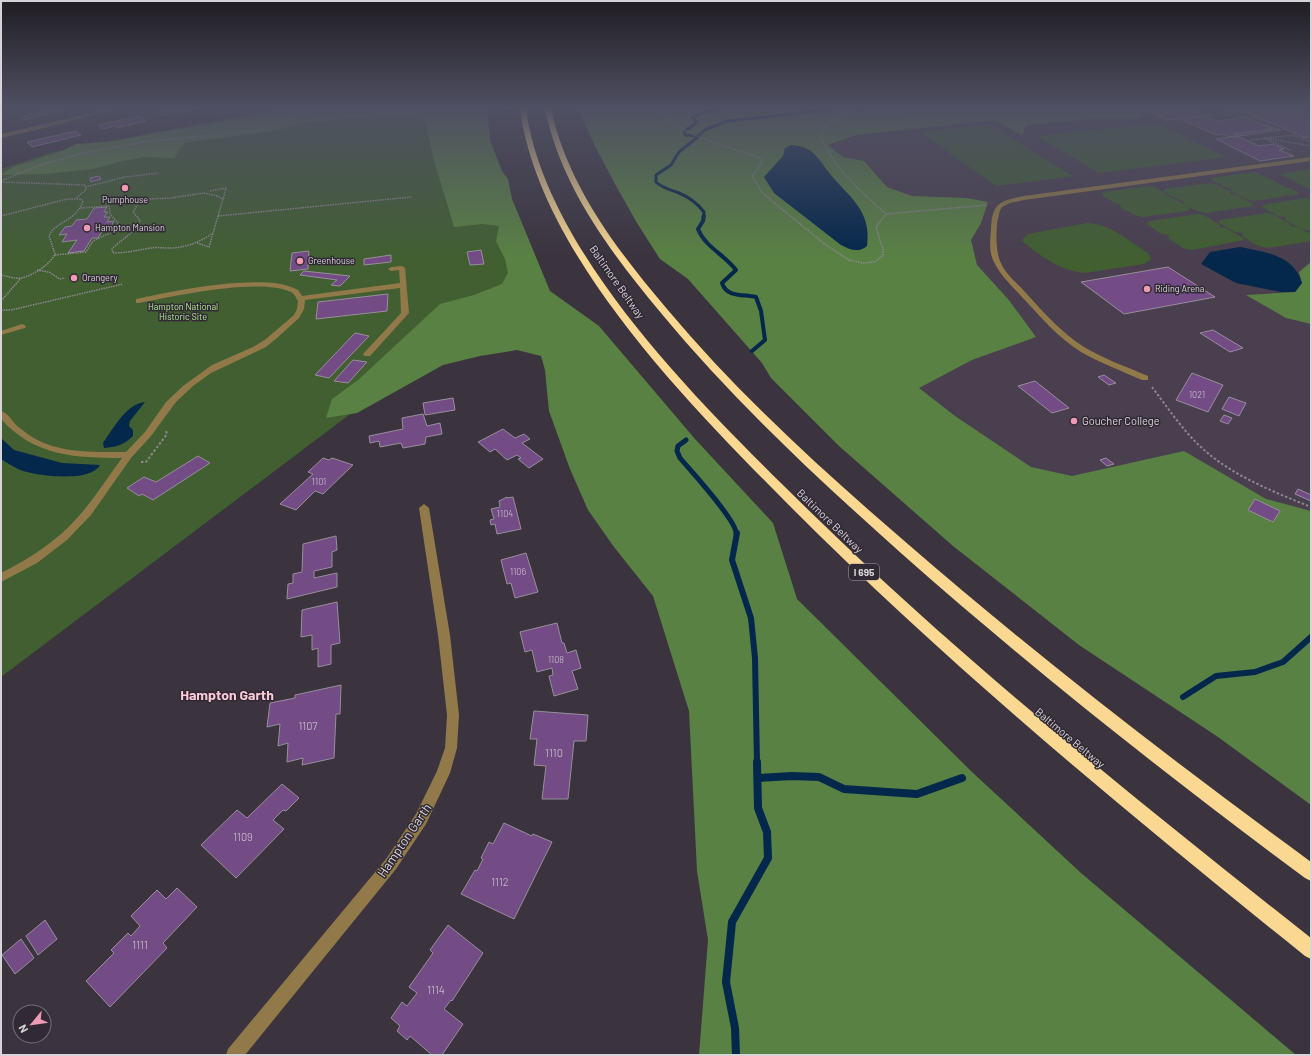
<svg xmlns="http://www.w3.org/2000/svg" width="1312" height="1056" font-family="Barlow,sans-serif">
<style>
.built{fill:#493f4e}
.green{fill:#415f31}
.forest{fill:#598143}
.water{fill:#04274c}
.lines{fill:none;stroke-linecap:round;stroke-linejoin:round}
.stream-far4{stroke:#04274c;stroke-width:3}
.stream-far3{stroke:#04274c;stroke-width:4}
.stream-far2{stroke:#04274c;stroke-width:5}
.stream-far1{stroke:#04274c;stroke-width:6}
.stream{stroke:#04274c;stroke-width:8}
.building{fill:#734b85;stroke:#978f9b}
.path-far1{stroke:#8c878f;stroke-width:1.5;stroke-dasharray:1.5 1;stroke-linecap:butt}
.path{stroke:#8c878f;stroke-width:2;stroke-dasharray:2.5 2;stroke-linecap:butt}
.minor{fill:#917949;fill-rule:evenodd}
.highway{fill:#fbd892;fill-rule:evenodd}
.poi-dot{fill:#f19ab4;stroke:#312a34;stroke-width:1.5}
.labels{text-anchor:middle;stroke-width:3;stroke-linejoin:round;paint-order:stroke}
.far-poi-label{font-size:9px;fill:#d7d3d9;stroke:#312a34;text-anchor:start}
.far-park-label{font-size:9px;fill:#b1eb93;stroke:#312a34}
.number-label{font-size:9px;fill:#beb1c4}
.shield{fill:#312a34;stroke:#a5a0a8;stroke-width:1}
.shield-label{font-size:10px;font-weight:bold;fill:#d7d3d9}
.street-label{font-size:11px;fill:#d7d3d9;stroke:#312a34}
.poi-label{font-size:11px;fill:#d7d3d9;stroke:#312a34;text-anchor:start}
.near-number-label{font-size:11px;fill:#beb1c4}
.near-street-label{font-size:13px;fill:#d7d3d9;stroke:#312a34}
.near-neighbourhood-label{font-size:14px;font-weight:bold;fill:#fdcbd8;stroke:#312a34}
</style>
<rect width="100%" height="100%" fill="#3b343f"/>
<polygon class="built" points="592,109 1311,109 1311,770"/>
<g class="green">
<polygon points="276,109 451,109 528,280 1,677 1,169 49,153"/>
<polygon points="1157,123 1226,157 1099,173 1037,136"/>
<polygon points="989,124 1073,176 996,186 920,132"/>
<polygon points="1311,169 1311,190 1279,174"/>
<polygon points="1255,172 1275,181 1275,182 1298,192 1299,194 1254,201 1246,199 1231,191 1232,189 1225,187 1211,180 1211,178"/>
<polygon points="1210,183 1215,184 1231,192 1230,194 1237,195 1253,204 1253,206 1206,213 1197,211 1190,207 1188,211 1142,217 1134,215 1120,207 1122,205 1115,203 1102,195 1103,192 1150,186 1155,187 1169,196 1169,197 1175,199 1188,206 1183,203 1184,201 1177,199 1163,191 1165,189"/>
<polygon points="1305,198 1311,199 1311,231 1301,229 1285,220 1286,217 1278,216 1262,207 1262,205"/>
<polygon points="1267,213 1273,214 1290,224 1290,226 1297,227 1311,234 1311,241 1268,248 1258,246 1242,236 1243,233 1235,232 1219,223 1219,220"/>
<polygon points="1198,214 1204,215 1220,225 1220,227 1226,228 1243,238 1244,240 1192,250 1183,248 1168,238 1169,235 1161,234 1147,224 1149,221"/>
<path d="M 1087,223 C 1111,224 1129,241 1148,253 L 1151,259 L 1144,264 L 1085,273 C 1058,270 1044,258 1023,242 L 1022,240 L 1028,234 Z"/>
</g>
<g class="forest">
<polygon points="287,109 487,109 490,140 502,171 508,179 512,199 550,291 599,326 695,439 773,523 797,599 972,772 1081,873 1296,1055 699,1055 708,940 697,871 689,711 653,596 614,547 588,510 570,469 549,411 545,370 541,356 517,350 480,356 443,365 357,413 326,418 332,399 358,380 440,304 474,295 502,284 508,273 505,259 496,241 499,226 482,224 454,227 434,160 425,121 416,116 382,116 304,123 274,131 184,143 174,158 144,157 118,162 93,169 45,174 1,175 13,167 59,152 76,144 116,141 159,132 271,114"/>
<polygon points="578,109 1136,109 1146,115 1135,119 1092,119 1026,125 1022,136 996,120 856,135 828,145 843,157 864,161 887,187 912,196 967,198 988,202 981,223 971,240 977,265 1008,299 1036,337 972,360 919,388 955,416 1031,467 1072,476 1184,451 1266,499 1311,511 1311,805 1218,737 1079,645 953,546 839,446 771,378 762,363 688,279 660,259 637,223 615,184 595,146"/>
<polygon points="1311,262 1311,324 1286,318 1246,295 1295,292 1302,283 1299,272"/>
</g>
<g class="water">
<path d="M 791,145 C 814,146 818,159 831,175 C 850,198 872,211 867,246 C 858,253 851,250 841,245 L 774,193 L 764,177 L 783,156 L 785,148 Z"/>
<path d="M 1240,247 C 1265,252 1294,255 1302,283 L 1295,292 L 1281,292 L 1236,283 L 1201,264 L 1210,252 Z"/>
<path d="M 145,402 L 130,421 L 129,426 L 133,430 L 133,436 C 124,445 116,447 104,448 L 103,443 C 113,429 126,404 145,402 Z"/>
<path d="M 1,438 L 14,450 L 62,463 L 100,465 C 90,483 37,476 20,470 C 14,467 7,463 1,459 Z"/>
</g>
<g class="lines">
<g class="stream-far4">
<polyline points="850,109 892,109"/>
<polyline points="696,138 706,129 728,121 836,109"/>
<path d="M 703,217 L 704,212 C 697,203 689,197 679,193 C 671,190 662,188 656,182 L 656,175 L 671,165 L 679,152 L 699,136 L 685,135 L 685,131 L 697,122 L 692,117 L 701,113 L 717,110 L 716,109"/>
</g>
<path class="stream-far3" d="M 704,216 L 703,221 L 698,229 C 705,247 725,255 736,270 L 722,283 C 727,298 743,294 756,297 L 761,311 L 765,340 L 752,351"/>
<path class="stream-far2" d="M 686,440 L 678,446 L 677,451 L 680,458 C 690,470 738,522 736,534"/>
<g class="stream-far1">
<polyline points="737,533 732,560 751,618 755,658 757,763"/>
<polyline points="1183,697 1216,676 1255,672 1283,662 1311,637"/>
</g>
<g class="stream">
<polyline points="758,778 792,776 819,777 844,789 917,794 962,778"/>
<polyline points="736,1055 735,1028 726,982 732,922 768,858 767,832 758,808 757,762"/>
</g>
</g>
<g class="building">
<polygon points="55,109 61,109 64,111 23,120 20,117"/>
<polygon points="172,109 197,109 161,115 159,111"/>
<polygon points="1144,109 1190,109 1205,116 1167,120"/>
<polygon points="1238,109 1294,109 1311,116 1311,137 1306,138"/>
<polygon points="140,116 146,121 117,128 116,126 102,129 98,125"/>
<polygon points="1205,116 1217,121 1246,117 1273,129 1234,134 1239,136 1230,137 1223,134 1216,135 1180,119"/>
<polygon points="1265,125 1281,130 1239,136 1234,134 1273,129"/>
<polygon points="76,131 81,135 32,147 27,142"/>
<polygon points="1237,136 1259,146 1273,144 1284,149 1279,150 1294,156 1260,161 1216,139"/>
<polygon points="99,176 101,179 91,182 90,178"/>
<polygon points="107,207 104,212 108,212 104,217 110,217 107,222 114,221 109,230 102,231 98,238 92,238 84,251 68,253 77,240 62,242 67,234 59,235 65,227 72,226 76,220 87,219 94,208"/>
<polygon points="481,250 484,264 470,265 467,252"/>
<polygon points="309,251 308,269 290,271 292,253"/>
<polygon points="391,255 391,262 364,265 364,259"/>
<polygon points="1168,267 1215,297 1124,314 1081,282"/>
<polygon points="304,271 350,276 340,286 331,285 337,280 300,275"/>
<polygon points="388,294 387,311 316,319 318,302"/>
<polygon points="1213,330 1243,348 1230,352 1200,333"/>
<polygon points="355,333 369,336 329,378 315,375"/>
<polygon points="353,360 367,362 348,383 334,381"/>
<polygon points="1192,373 1223,385 1208,412 1176,400"/>
<polygon points="1104,375 1116,383 1109,385 1098,377"/>
<polygon points="1035,381 1069,408 1052,413 1018,386"/>
<polygon points="1229,397 1246,403 1239,416 1222,409"/>
<polygon points="453,398 455,410 425,415 423,403"/>
<polygon points="423,414 427,426 440,423 442,434 426,437 425,444 403,448 401,443 380,447 379,441 370,443 369,436 403,429 402,418"/>
<polygon points="1224,415 1232,418 1228,424 1220,421"/>
<polygon points="503,429 515,438 524,434 530,439 522,443 543,459 529,468 518,459 521,458 517,455 507,460 495,449 490,452 478,442"/>
<polygon points="198,456 210,463 153,500 142,494 139,496 127,488 144,477 156,482"/>
<polygon points="323,458 329,460 332,458 353,465 323,494 315,491 296,510 280,504 313,474 308,472"/>
<polygon points="1106,458 1114,464 1107,466 1100,460"/>
<polygon points="1298,489 1311,495 1311,501 1295,494"/>
<polygon points="507,497 507,498 513,497 521,529 497,534 495,524 491,525 490,520 494,519 491,509 500,507 499,501"/>
<polygon points="1255,499 1280,511 1273,522 1248,510"/>
<polygon points="336,536 337,550 332,552 332,567 314,571 314,578 337,573 337,587 287,599 288,584 293,583 293,574 302,572 303,544"/>
<polygon points="526,553 538,592 515,598 511,583 507,584 501,560"/>
<polygon points="337,602 340,643 331,645 331,664 318,667 318,648 312,650 312,635 301,637 302,610"/>
<polygon points="557,623 562,643 564,643 567,653 576,650 581,668 572,671 578,689 554,696 549,676 553,675 552,668 537,672 532,650 525,652 520,632"/>
<polygon points="341,685 340,714 336,714 334,758 302,765 303,758 287,762 288,743 278,746 280,724 267,727 270,703 295,698 295,695"/>
<polygon points="534,711 588,715 586,741 574,741 568,799 542,799 546,766 534,765 537,739 530,739"/>
<polygon points="282,784 299,798 286,811 283,810 273,820 284,829 236,878 201,845 237,810 247,818"/>
<polygon points="504,823 532,836 533,834 552,842 514,919 461,894 475,870 477,871 483,859 481,858 489,842 493,844"/>
<polygon points="177,888 197,907 163,943 167,948 110,1007 86,981 114,953 111,950 128,933 131,936 140,926 131,916 157,890 166,899"/>
<polygon points="45,920 57,939 38,955 26,936"/>
<polygon points="448,925 483,953 452,1001 451,1000 444,1009 463,1024 442,1055 432,1055 410,1036 407,1040 397,1031 400,1026 391,1018 402,1002 407,1006 417,993 409,987 433,953 430,950"/>
<polygon points="21,939 34,958 15,974 2,955"/>
</g>
<g class="lines">
<g class="path-far1">
<path d="M 658,109 C 682,137 726,146 760,158 L 762,163 L 752,176 L 761,191 L 772,201 L 826,245 L 849,260 L 863,263 L 875,262 L 883,255 L 883,250 L 876,227 L 886,214 C 861,192 833,167 820,136 L 827,124 L 847,113 L 894,112 L 926,109 L 984,111 L 1024,109"/>
<polyline points="1224,109 1243,117"/>
<polyline points="1304,109 1311,111"/>
<polyline points="1206,115 1241,111 1271,124"/>
<polyline points="1251,140 1293,135 1311,142"/>
<polyline points="1290,150 1264,138 1311,146"/>
<polyline points="1,181 40,165 80,154 142,142 260,130 314,109"/>
<polyline points="1,182 85,185 86,190 76,198"/>
<polyline points="85,187 125,177 159,173"/>
<polyline points="210,191 226,188 223,199"/>
<path d="M 204,193 L 217,196 L 223,199 L 213,233 C 200,242 186,248 169,248 C 163,248 157,247 151,248 C 138,250 126,253 113,253 L 112,249 C 121,239 136,233 140,220 L 133,212 L 139,202 L 149,199 L 171,198 Z"/>
<polyline points="81,208 109,206 110,214 118,223 117,227"/>
<polyline points="886,214 987,205"/>
<path d="M 1,216 L 67,199 L 81,199 L 83,201 C 76,222 55,221 49,236 L 55,254 C 50,265 32,276 21,278 C 14,279 7,276 1,275"/>
<polyline points="218,216 411,197"/>
<polyline points="197,243 209,247 213,233"/>
<polyline points="55,255 86,252 93,241 112,232 117,227 139,225"/>
<polyline points="37,270 49,272 60,279 65,278"/>
<polyline points="1,301 21,278"/>
<polyline points="1,310 11,310 123,284"/>
</g>
<g class="path">
<path d="M 1152,387 C 1168,408 1183,431 1203,449 C 1233,476 1274,492 1311,507"/>
<polyline points="141,462 146,462 167,434 166,431"/>
</g>
<g class="minor">
<polygon points="109,109 116,109 44,128 1,138 1,134"/>
<path d="M 1311,157 L 1311,161 L 1024,200 L 1010,203 L 1002,207 C 995,217 995,250 1000,261 C 1005,274 1017,283 1026,293 C 1044,313 1062,333 1084,347 C 1104,359 1127,367 1148,376 L 1148,380 L 1142,380 C 1122,371 1100,363 1081,352 C 1057,337 1040,316 1021,296 C 1011,285 999,274 993,260 C 989,251 990,240 991,230 C 992,203 999,201 1024,196 Z"/>
<path d="M 402,266 L 405,268 L 409,313 L 370,356 L 364,356 L 363,354 L 401,313 L 400,288 L 305,300 L 304,309 L 299,318 L 277,338 L 266,347 L 211,373 L 193,386 L 176,402 L 151,436 L 131,458 L 91,515 L 67,540 L 37,563 L 1,582 L 1,573 C 29,559 57,541 78,517 C 94,499 107,478 122,458 C 75,458 34,456 1,419 L 1,411 C 8,413 12,421 17,426 C 21,429 25,432 29,435 C 57,454 95,452 126,452 L 145,432 L 166,402 L 183,386 L 212,365 L 253,347 L 266,339 L 294,315 L 297,309 L 298,301 C 296,298 294,293 291,292 C 260,277 174,296 139,303 L 136,303 L 136,299 C 171,291 266,272 296,289 C 299,290 300,293 302,296 L 400,283 L 399,270 L 391,271 L 388,269 L 391,267 Z"/>
<polygon points="22,324 26,326 25,328 1,335 1,331"/>
<polygon points="424,504 429,508 450,635 459,715 457,748 450,773 426,824 396,869 245,1055 226,1055 228,1049 386,859 416,814 437,771 445,748 447,715 438,635 419,508"/>
</g>
<g class="highway">
<path d="M 520,109 L 526,109 C 545,248 689,392 785,487 C 949,650 1130,795 1311,938 L 1311,959 L 1305,956 C 1121,808 939,658 774,490 C 679,394 538,248 520,109 Z"/>
<path d="M 545,109 L 551,109 C 568,186 617,250 667,309 C 740,396 824,472 909,545 C 1038,657 1173,761 1311,862 L 1311,881 L 1305,878 C 1166,775 1031,668 902,554 C 817,478 733,400 661,313 C 611,253 561,187 545,109 Z"/>
</g>
</g>
<linearGradient id="sky" x2="0" y2="1"><stop stop-color="#201d23"/><stop offset="0.42" stop-color="#4f5063"/><stop offset="1" stop-color="#4f5063" stop-opacity="0"/></linearGradient>
<rect width="1312" height="257" fill="url(#sky)"/>
<g class="poi-dot">
<circle cx="125" cy="188" r="4"/>
<circle cx="87" cy="228" r="4"/>
<circle cx="300" cy="261" r="4"/>
<circle cx="74" cy="278" r="4"/>
<circle cx="1147" cy="289" r="4"/>
<circle cx="1074" cy="421" r="4"/>
</g>
<g class="labels">
<g class="far-poi-label">
<text x="125" y="203" text-anchor="middle">Pumphouse</text>
<text x="95" y="231">Hampton Mansion</text>
<text x="308" y="264">Greenhouse</text>
<text x="82" y="281">Orangery</text>
<text x="1155" y="292">Riding Arena</text>
</g>
<g class="far-park-label">
<text x="183" y="310">Hampton National<tspan x="183" dy="10">Historic Site</tspan></text>
</g>
<g class="number-label">
<text x="1197" y="398">1021</text>
<text x="319" y="485">1101</text>
<text x="505" y="517">1104</text>
<text x="518" y="575">1106</text>
<text x="556" y="663">1108</text>
</g>
<rect class="shield" x="849" y="564" width="30" height="16" rx="3"/>
<g class="shield-label">
<text x="864" y="576">I 695</text>
</g>
<g class="street-label">
<text transform="translate(617 282) rotate(55)" y="4">Baltimore Beltway</text>
<text transform="translate(830 521) rotate(44)" y="4">Baltimore Beltway</text>
<text transform="translate(1070 738) rotate(40)" y="4">Baltimore Beltway</text>
</g>
<g class="poi-label">
<text x="1082" y="425">Goucher College</text>
</g>
<g class="near-number-label">
<text x="308" y="730">1107</text>
<text x="554" y="757">1110</text>
<text x="243" y="841">1109</text>
<text x="500" y="886">1112</text>
<text x="140" y="949">1111</text>
<text x="436" y="994">1114</text>
</g>
<g class="near-street-label">
<text transform="translate(404 840) rotate(-56)" y="5">Hampton Garth</text>
</g>
<g class="near-neighbourhood-label">
<text x="227" y="700">Hampton Garth</text>
</g>
</g>
<rect width="1312" height="1056" fill="none" stroke="#d7d3d9" stroke-width="4"/>
<g transform="translate(32 1024) rotate(241)"><circle r="19" fill="#312a34" stroke="#736e76"/>
<path d="M0-3L7 15L0 10L-7 15Z" fill="#f19ab4"/>
<text y="-6" font-size="11" font-weight="bold" text-anchor="middle" fill="#d7d3d9">N</text>
</g>
</svg>
